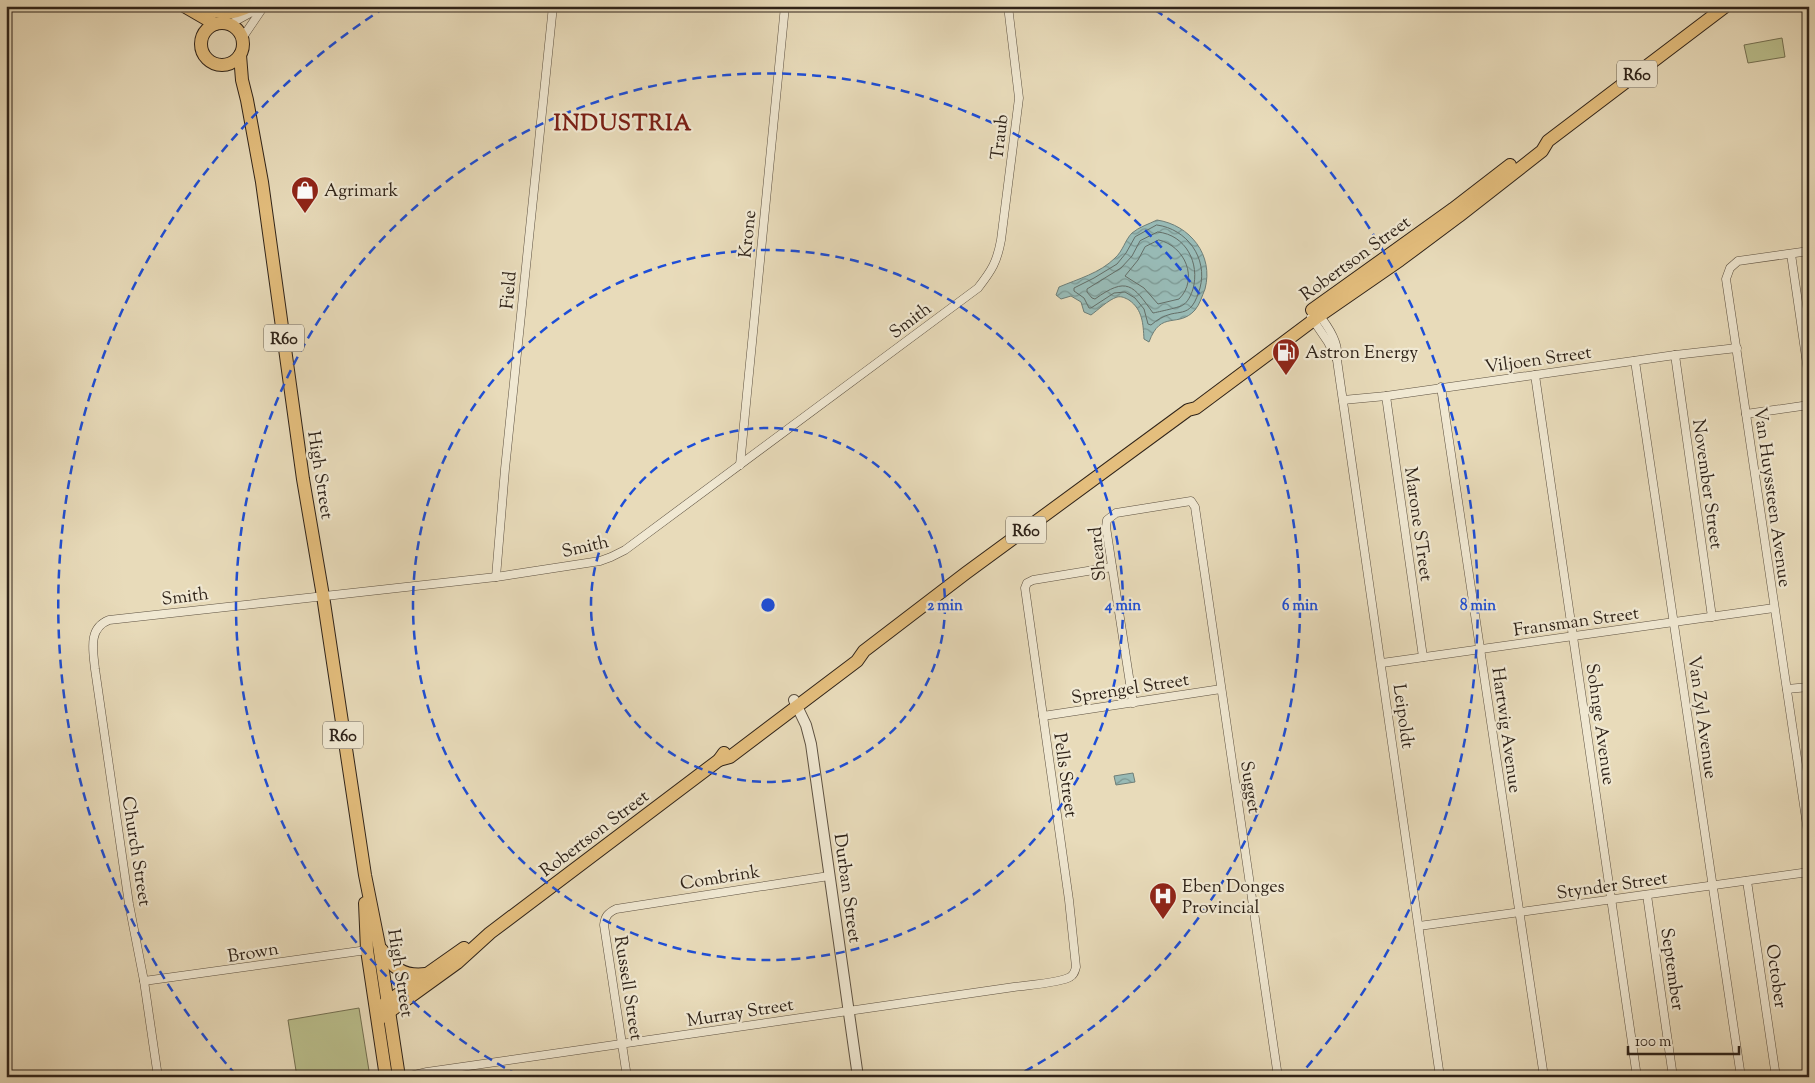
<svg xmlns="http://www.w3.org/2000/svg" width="1815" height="1083" font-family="'Sorts Mill Goudy',serif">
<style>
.grass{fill:#babf8d;stroke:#747153}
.water{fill:url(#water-waves);stroke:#6e7e77}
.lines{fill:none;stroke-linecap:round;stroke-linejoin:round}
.shore{stroke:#646e67;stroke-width:1}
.minor-casing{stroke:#5d5141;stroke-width:9}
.tertiary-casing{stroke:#5d5141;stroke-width:12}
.primary-casing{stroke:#2f2319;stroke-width:14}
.minor{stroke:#f0e8d2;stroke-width:8}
.tertiary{stroke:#f0e8d2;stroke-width:10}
.primary{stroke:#e4be7d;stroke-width:12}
.ring{fill:none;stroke:#1d4ed8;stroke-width:2.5;stroke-dasharray:9 6}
.labels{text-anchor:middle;stroke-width:4.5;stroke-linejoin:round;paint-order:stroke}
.shield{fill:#f0e8d2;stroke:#695e50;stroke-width:1}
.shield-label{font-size:16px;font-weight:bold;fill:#2f2319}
.street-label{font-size:18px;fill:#2f2319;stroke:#f0e8d2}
.poi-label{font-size:18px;fill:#2f2319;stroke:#f0e8d2;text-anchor:start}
.district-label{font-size:22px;font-weight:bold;letter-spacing:1px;fill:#7a1f14;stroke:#f0e8d2}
.centre{fill:#1d4ed8;stroke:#f0e8d2;stroke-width:2.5}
.ring-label{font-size:15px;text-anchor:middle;font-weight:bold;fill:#1d4ed8;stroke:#f0e8d2;stroke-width:4.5;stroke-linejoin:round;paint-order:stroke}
</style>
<defs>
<pattern id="water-waves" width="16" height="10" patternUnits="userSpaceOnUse" patternTransform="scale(1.25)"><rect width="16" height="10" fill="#98bab5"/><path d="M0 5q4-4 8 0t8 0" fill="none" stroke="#7c9792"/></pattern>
</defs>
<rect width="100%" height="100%" fill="#e8dbba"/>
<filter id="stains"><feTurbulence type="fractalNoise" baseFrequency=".004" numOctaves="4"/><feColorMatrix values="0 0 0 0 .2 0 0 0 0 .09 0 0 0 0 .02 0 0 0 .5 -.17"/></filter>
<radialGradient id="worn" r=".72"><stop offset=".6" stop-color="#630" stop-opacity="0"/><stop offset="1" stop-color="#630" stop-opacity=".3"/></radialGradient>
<g class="grass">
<polygon points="1782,38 1785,57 1748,63 1744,45"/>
<polygon points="359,1008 370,1077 297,1077 288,1020"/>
</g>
<g class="water">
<path d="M 1157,220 C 1190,225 1214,255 1205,289 C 1202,296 1200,304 1195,310 C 1178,329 1161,309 1149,342 L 1144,339 C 1143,324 1143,310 1129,300 C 1125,298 1122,296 1117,297 C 1108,300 1098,310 1091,315 L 1084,312 L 1081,302 L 1071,296 L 1061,299 L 1056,295 L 1059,287 C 1078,279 1100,273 1115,258 C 1123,251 1125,240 1132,233 C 1139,227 1149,224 1157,220 Z"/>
<polygon points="1133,773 1135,782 1116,785 1114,776"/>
</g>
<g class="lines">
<g class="shore">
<path d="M 1157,225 C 1187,229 1208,258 1200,288 C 1198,294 1196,301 1192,306 C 1186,313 1180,312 1171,314 C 1163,316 1157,320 1151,325 L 1148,324 L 1144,309 L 1135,298 L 1125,292 L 1114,293 L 1091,308 L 1089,308 L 1084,298 L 1074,291 L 1074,288 L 1094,278 L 1117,264 L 1126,253 L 1135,237 Z"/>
<path d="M 1158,232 C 1186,235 1200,263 1193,289 C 1191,295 1188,302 1183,305 C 1181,307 1158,312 1153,313 C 1133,285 1127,276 1095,299 L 1092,298 L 1087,292 L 1087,289 L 1121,268 L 1132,256 L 1140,241 Z"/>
<path d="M 1159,240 C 1185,246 1199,279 1179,299 L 1158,304 L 1144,288 L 1125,276 L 1138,260 L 1145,247 Z"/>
</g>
<g class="minor-casing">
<g id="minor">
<polyline points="230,24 263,6"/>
<polyline points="243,37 264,6"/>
<polyline points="1809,251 1738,261 1730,268 1726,279 1809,839"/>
<polyline points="1791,254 1809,378"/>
<path d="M 1318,314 C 1328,326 1340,343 1337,360 L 1440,1077"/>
<polyline points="1311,317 1328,342 1336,358"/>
<polyline points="1675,355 1712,617"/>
<polyline points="1635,361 1741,1077"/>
<polyline points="1535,375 1637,1077"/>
<polyline points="1441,387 1544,1077"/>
<polyline points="1386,396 1423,657"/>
<polyline points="1343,400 1386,396 1675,355 1737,348"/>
<polyline points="1746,414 1809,405"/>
<polyline points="740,465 785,6"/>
<polyline points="496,577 505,469 553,6"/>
<polyline points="1382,663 1774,608"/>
<polyline points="1787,689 1809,687"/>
<polyline points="1133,703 1106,527 1107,520 1116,513 1191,501 1195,507 1278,1077"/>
<polyline points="1043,716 1221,689"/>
<polyline points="1747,881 1776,1077"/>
<polyline points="1647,895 1673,1077"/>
<polyline points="1419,926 1809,872"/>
<polyline points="144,981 367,950"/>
<path d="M 158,1077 L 144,981 L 129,904 L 95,669 C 93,650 88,628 109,620 L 496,577 L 600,561 L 611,557 L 625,550 L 978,288 C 992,270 997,262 1001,240 L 1019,98 L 1008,6"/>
<path d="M 406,1077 L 427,1072 L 1014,987 C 1027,985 1060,983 1070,977 C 1074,975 1075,971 1076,967 L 1069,900 L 1025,588 L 1027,583 L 1033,580 L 1112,567"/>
<path d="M 627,1077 L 604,925 C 605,916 608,913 616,909 L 829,876"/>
</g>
</g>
<g class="tertiary-casing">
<polyline id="tertiary" points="794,700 806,725 811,744 858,1077"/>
</g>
<g class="primary-casing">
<g id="primary">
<polyline points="184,6 215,24"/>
<path d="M 200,6 C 220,14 230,16 250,6"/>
<circle cx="222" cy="44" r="21"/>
<polyline points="240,55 242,80 247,100 262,182 303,479 323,596 365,875 379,945 399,1077"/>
<polyline points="1312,310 1453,209 1510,165"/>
<polyline points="719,760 730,757 857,661 864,651 966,573 1188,410 1196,408 1319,316 1400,260 1459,216 1542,151 1548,141 1726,6"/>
<polyline points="365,903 367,950 386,1077"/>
<path d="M 382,950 C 392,968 404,977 426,974"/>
<polyline points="383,1005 464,948"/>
<polyline points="378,1020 457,963 490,933 719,760 724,753"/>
</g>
</g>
<use href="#minor" class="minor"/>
<use href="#tertiary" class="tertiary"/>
<use href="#primary" class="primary"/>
</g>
<g class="ring">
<circle cx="768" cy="605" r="177"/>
<circle cx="768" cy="605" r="355"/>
<path d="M518 1075A532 532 0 1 1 1018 1075"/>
<path d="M236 1075A710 710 0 0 1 381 10M1155 10A710 710 0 0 1 1300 1075"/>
</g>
<defs>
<g id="shop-pin" transform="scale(1.4375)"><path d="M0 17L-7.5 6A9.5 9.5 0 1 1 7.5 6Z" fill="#8f2418" stroke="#f0e8d2"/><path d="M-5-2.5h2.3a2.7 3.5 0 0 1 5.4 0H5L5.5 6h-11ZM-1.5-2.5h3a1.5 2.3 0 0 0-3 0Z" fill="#fff"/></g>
<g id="fuel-pin" transform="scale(1.4375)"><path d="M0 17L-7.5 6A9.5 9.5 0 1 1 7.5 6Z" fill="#8f2418" stroke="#f0e8d2"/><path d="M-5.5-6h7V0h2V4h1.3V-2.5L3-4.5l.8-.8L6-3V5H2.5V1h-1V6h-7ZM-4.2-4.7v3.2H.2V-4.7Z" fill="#fff"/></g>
<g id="hospital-pin" transform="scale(1.4375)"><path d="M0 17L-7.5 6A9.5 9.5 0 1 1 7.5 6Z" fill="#8f2418" stroke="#f0e8d2"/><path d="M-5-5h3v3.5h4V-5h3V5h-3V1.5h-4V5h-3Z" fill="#fff"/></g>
</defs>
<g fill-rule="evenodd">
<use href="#shop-pin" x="305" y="190"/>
<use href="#fuel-pin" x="1286" y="352"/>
<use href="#hospital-pin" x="1163" y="896"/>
</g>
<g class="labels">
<g class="shield">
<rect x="1617" y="60.5" width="40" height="27" rx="4"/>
<rect x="264" y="324.5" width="40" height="27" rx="4"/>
<rect x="1006" y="516.5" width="40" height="27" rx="4"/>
<rect x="323" y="721.5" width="40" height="27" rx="4"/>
</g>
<g class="shield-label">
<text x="1637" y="80">R60</text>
<text x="284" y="344">R60</text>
<text x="1026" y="536">R60</text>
<text x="343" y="741">R60</text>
</g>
<g class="street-label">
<text transform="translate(999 137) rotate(-83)" y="6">Traub</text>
<text transform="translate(747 234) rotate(-84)" y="6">Krone</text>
<text transform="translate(1355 258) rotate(-36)" y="6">Robertson Street</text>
<text transform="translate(508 290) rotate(-85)" y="6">Field</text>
<text transform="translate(910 320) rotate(-37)" y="6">Smith</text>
<text transform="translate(1538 359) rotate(-8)" y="6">Viljoen Street</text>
<text transform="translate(321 475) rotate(81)" y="6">High Street</text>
<text transform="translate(1708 484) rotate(82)" y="6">November Street</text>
<text transform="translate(1773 497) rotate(82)" y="6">Van Huyssteen Avenue</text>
<text transform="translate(1419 524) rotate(82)" y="6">Marone STreet</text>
<text transform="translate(585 546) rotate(-13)" y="6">Smith</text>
<text transform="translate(1097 554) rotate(-95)" y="6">Sheard</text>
<text transform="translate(185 596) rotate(-7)" y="6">Smith</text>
<text transform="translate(1576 621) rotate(-8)" y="6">Fransman Street</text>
<text transform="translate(1130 688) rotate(-9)" y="6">Sprengel Street</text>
<text transform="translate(1404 716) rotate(82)" y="6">Leipoldt</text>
<text transform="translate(1703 717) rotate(82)" y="6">Van Zyl Avenue</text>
<text transform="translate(1601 724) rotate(82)" y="6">Sohnge Avenue</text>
<text transform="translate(1507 730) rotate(82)" y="6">Hartwig Avenue</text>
<text transform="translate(1066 775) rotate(82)" y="6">Pells Street</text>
<text transform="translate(1251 787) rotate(81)" y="6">Sugget</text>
<text transform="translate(594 833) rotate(-37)" y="6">Robertson Street</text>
<text transform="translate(137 851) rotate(81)" y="6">Church Street</text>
<text transform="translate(720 877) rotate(-9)" y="6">Combrink</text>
<text transform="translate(1612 885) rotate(-8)" y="6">Stynder Street</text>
<text transform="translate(848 888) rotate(82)" y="6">Durban Street</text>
<text transform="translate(253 952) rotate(-9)" y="6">Brown</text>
<text transform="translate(1673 969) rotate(82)" y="6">September</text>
<text transform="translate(401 973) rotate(81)" y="6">High Street</text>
<text transform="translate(1777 976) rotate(82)" y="6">October</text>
<text transform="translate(629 988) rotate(81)" y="6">Russell Street</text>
<text transform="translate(740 1012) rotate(-9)" y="6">Murray Street</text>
</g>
<g class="poi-label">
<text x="324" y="196">Agrimark</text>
<text x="1305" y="358">Astron Energy</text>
<text x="1182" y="892">Eben Donges<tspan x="1182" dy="21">Provincial</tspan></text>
</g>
<g class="district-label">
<text x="623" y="130">INDUSTRIA</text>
</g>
</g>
<circle cx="768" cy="605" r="8" class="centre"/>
<g class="ring-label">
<text x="945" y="610">2 min</text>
<text x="1123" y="610">4 min</text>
<text x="1300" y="610">6 min</text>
<text x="1478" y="610">8 min</text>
</g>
<rect width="1815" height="1083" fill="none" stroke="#e8dbba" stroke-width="25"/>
<rect x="8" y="8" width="1800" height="1068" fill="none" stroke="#2f2319" stroke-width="2.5"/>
<rect x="12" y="12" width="1790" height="1058" fill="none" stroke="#2f2319"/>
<path d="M1628 1046v8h111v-8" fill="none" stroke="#2f2319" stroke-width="2.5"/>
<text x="1635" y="1046" font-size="15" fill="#2f2319" stroke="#f0e8d2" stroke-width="4" paint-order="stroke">100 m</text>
<rect width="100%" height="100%" filter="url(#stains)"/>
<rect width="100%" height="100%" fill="url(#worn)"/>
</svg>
